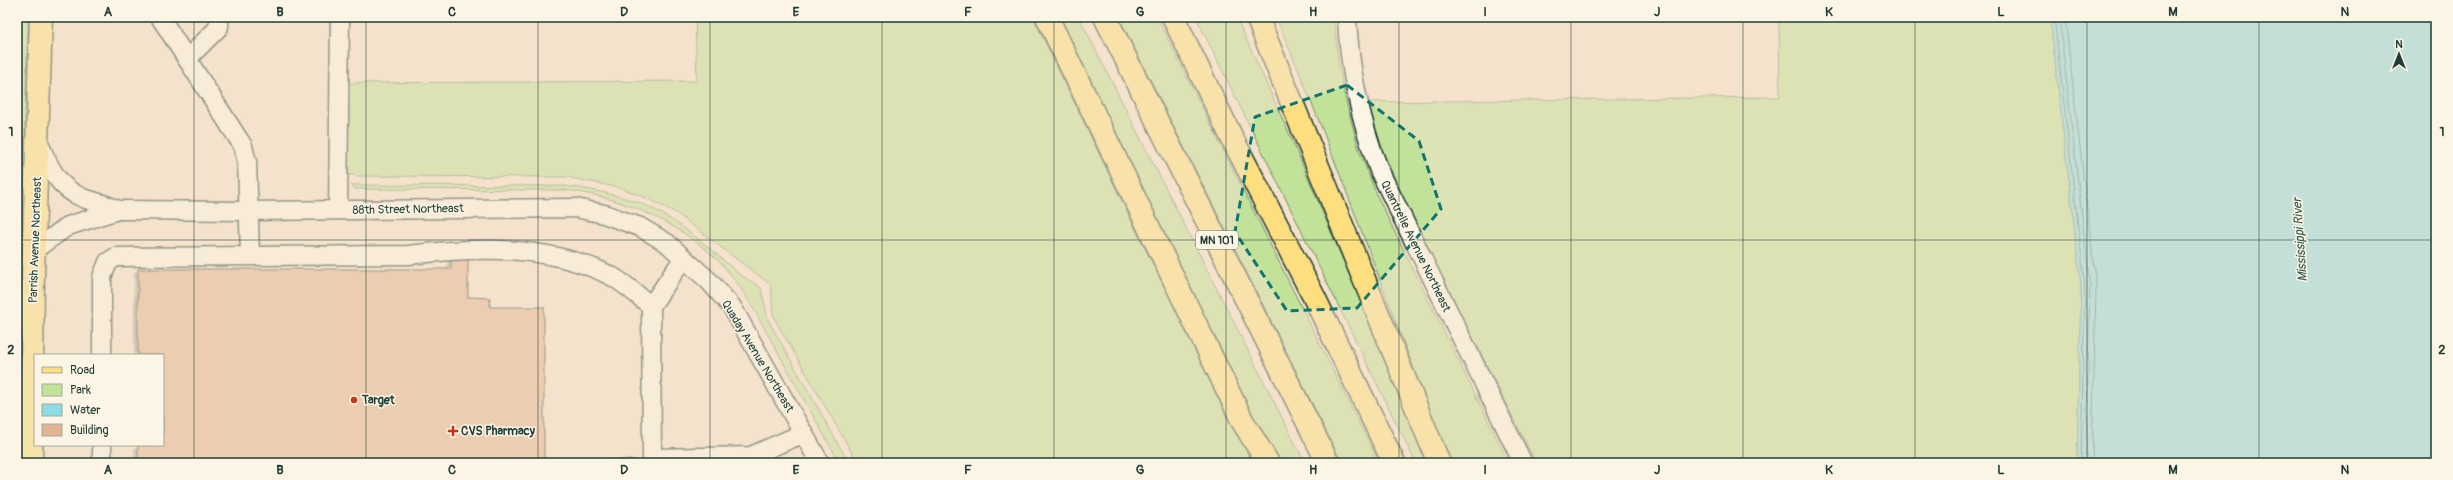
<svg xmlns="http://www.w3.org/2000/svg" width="2453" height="480" font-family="Pangolin,sans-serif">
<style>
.green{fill:#c2e29a;stroke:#709067}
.water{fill:#8bdce4;stroke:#609c9e}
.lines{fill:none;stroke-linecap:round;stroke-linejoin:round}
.shore{stroke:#4a7d7a;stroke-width:1}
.building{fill:#e2b493;stroke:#1f3d34;filter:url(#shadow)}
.minor-casing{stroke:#1f3d34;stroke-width:21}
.major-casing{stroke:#1f3d34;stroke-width:25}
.highway-casing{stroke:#1f3d34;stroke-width:25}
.minor{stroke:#fcf5e5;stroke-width:18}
.major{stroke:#fedf80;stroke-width:22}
.highway{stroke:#fedf80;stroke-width:22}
.marked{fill:none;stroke:#0f766e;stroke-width:3;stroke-dasharray:8 5;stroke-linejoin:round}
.grid{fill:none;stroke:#1f3d34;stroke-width:1;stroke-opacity:0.55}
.poi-dot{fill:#c8321e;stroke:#fcf5e5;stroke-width:1.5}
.labels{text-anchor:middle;stroke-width:3;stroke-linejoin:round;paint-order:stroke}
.shield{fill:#fcf5e5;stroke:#617469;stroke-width:1}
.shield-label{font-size:11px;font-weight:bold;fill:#1f3d34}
.street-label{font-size:12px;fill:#1f3d34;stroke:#fcf5e5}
.poi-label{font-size:12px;font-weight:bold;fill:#1f3d34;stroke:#fcf5e5;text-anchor:start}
.water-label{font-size:13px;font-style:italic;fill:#355d57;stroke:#fcf5e5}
.neatline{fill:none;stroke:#1f3d34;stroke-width:1.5}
.grid-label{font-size:13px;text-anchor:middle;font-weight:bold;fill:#1f3d34}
</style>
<defs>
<filter id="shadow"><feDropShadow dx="-3.5" dy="3.5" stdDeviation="0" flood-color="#0004"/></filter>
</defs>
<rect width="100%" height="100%" fill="#f4e2cc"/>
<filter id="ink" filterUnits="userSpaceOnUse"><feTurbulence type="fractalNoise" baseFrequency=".025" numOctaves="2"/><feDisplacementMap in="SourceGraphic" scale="8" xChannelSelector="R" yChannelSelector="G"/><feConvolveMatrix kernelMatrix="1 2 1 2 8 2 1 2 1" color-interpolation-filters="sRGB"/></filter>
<g filter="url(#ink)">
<g class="green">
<polygon points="17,17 28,17 23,188 17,188"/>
<polygon points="695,17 1033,17 1144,247 1261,463 858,463 777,323 773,314 771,285 676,213 651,200 621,188 566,177 357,176 347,174 348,83 697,81"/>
<polygon points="1056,17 1079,17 1305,463 1277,463 1249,412"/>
<polygon points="1119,17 1157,17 1379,463 1342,463"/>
<polygon points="1196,17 1236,17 1292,140 1429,463 1416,463"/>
<path d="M 1276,17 L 1334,17 L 1338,60 L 1345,97 L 1359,150 L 1378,198 L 1509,463 L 1451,463 C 1391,315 1339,163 1276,17 Z"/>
<polygon points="1779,17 2050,17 2081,286 2077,463 1536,463 1406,205 1382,149 1368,102 1780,97"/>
<path d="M 351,185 L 565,186 C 596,190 633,197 661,213 C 689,230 714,252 738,273 C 745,279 754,282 761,288 L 768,320 L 849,463 L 840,463 C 818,425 797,387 776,349 C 757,316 739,277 709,252 C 669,218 614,195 563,190 L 355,189 Z"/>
</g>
<polygon class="water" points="2050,17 2436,17 2436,463 2077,463 2081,286"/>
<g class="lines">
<g class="shore">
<polyline points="2054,17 2085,286 2081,463"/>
<polyline points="2059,17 2090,286 2086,463"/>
<polyline points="2065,17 2096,286 2092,463"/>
</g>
</g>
<g class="building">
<polygon points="451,257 468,258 468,297 490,298 490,307 544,307 544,463 138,463 138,445 163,445 163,355 138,355 138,269 451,269"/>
<rect x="544" y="460" width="91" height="3"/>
</g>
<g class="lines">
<g class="minor-casing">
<g id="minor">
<polyline points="160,17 243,146 247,162 250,254"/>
<path d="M 1347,17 C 1349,71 1360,119 1379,170 L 1523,463"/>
<polyline points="187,59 219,27 219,17"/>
<polyline points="118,210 249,211 576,208 604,214 640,227 667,243 709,281 732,307 820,463"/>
<polyline points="338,210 340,17"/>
<path d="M 34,250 L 68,226 L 118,210 C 106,204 95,202 83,198 C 57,188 48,164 38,141"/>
<polyline points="683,259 651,306 652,458 751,456 804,433"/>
<path d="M 102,355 L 102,277 L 108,262 L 116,257 L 408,255 C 475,247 547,244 609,275 C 624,282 638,296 651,306"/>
<polyline points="102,445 102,463"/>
</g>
</g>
<g class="major-casing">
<polyline id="major" points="31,463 33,276 41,17"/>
</g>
<g class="highway-casing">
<g id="highway">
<polyline points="1047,17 1243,422 1268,463"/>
<polyline points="1105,17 1328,463"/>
<polyline points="1173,17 1233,140 1314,297 1394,463"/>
<polyline points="1257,17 1439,463"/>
</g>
</g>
<use href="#minor" class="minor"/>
<use href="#major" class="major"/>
<use href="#highway" class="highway"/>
</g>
</g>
<path d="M0 0H2453V480H0ZM 1347,85 L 1419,141 L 1441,209 L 1357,308 L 1287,311 L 1235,232 L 1255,117 Z" fill="#f4e2cc" fill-opacity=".55" fill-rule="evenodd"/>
<path class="marked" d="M 1347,85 L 1419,141 L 1441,209 L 1357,308 L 1287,311 L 1235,232 L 1255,117 Z"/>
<path class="grid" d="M 194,17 L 194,463M 366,17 L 366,463M 538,17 L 538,463M 710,17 L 710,463M 882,17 L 882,463M 1054,17 L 1054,463M 1226,17 L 1226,463M 1399,17 L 1399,463M 1571,17 L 1571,463M 1743,17 L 1743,463M 1915,17 L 1915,463M 2087,17 L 2087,463M 2259,17 L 2259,463M 17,240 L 2436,240"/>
<g class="poi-dot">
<circle cx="354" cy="400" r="4"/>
<path d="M451 425h4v4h4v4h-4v4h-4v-4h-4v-4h4z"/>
</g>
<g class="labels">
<rect class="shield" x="1196" y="231" width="42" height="18" rx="3"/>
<g class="shield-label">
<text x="1217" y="244">MN 101</text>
</g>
<g class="street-label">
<text transform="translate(408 209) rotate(-1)" y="4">88th Street Northeast</text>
<text transform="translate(35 240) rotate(-88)" y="4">Parrish Avenue Northeast</text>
<text transform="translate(1416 246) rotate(64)" y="4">Quantrelle Avenue Northeast</text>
<text transform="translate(758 356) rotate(59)" y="4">Quaday Avenue Northeast</text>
</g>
<g class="poi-label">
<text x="362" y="404">Target</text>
<text x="461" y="435">CVS Pharmacy</text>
</g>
<g class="water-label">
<text transform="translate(2299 240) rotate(-94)" y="5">Mississippi River</text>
</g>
</g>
<rect width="2453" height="480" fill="none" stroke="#fcf5e5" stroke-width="44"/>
<rect x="34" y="354" width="130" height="92" fill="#fcf5e5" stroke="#a4ab9e"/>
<rect x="42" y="367" width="20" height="6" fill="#fedf80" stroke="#a4ab9e"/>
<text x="70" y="374" font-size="12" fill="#1f3d34">Road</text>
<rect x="42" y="384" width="20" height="12" fill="#c2e29a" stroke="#a4ab9e"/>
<text x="70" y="394" font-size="12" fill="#1f3d34">Park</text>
<rect x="42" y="404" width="20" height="12" fill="#8bdce4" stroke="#a4ab9e"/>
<text x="70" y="414" font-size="12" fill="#1f3d34">Water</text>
<rect x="42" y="424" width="20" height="12" fill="#e2b493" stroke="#a4ab9e"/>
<text x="70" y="434" font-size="12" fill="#1f3d34">Building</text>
<g transform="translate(2399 54)" stroke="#fcf5e5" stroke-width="3" paint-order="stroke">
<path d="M0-3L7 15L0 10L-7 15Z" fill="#1f3d34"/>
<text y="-6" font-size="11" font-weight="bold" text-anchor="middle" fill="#1f3d34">N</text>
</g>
<rect x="22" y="22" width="2409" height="436" class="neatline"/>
<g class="grid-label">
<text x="108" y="16">A</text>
<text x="280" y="16">B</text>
<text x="452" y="16">C</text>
<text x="624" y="16">D</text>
<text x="796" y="16">E</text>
<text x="968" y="16">F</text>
<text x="1140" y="16">G</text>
<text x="1313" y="16">H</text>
<text x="1485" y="16">I</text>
<text x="1657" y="16">J</text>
<text x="1829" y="16">K</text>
<text x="2001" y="16">L</text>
<text x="2173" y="16">M</text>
<text x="2345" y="16">N</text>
<text x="11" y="136">1</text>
<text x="2442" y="136">1</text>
<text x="11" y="354">2</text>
<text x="2442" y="354">2</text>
<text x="108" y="474">A</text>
<text x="280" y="474">B</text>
<text x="452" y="474">C</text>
<text x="624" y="474">D</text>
<text x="796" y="474">E</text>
<text x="968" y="474">F</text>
<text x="1140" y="474">G</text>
<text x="1313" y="474">H</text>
<text x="1485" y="474">I</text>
<text x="1657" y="474">J</text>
<text x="1829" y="474">K</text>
<text x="2001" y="474">L</text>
<text x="2173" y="474">M</text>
<text x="2345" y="474">N</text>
</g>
</svg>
